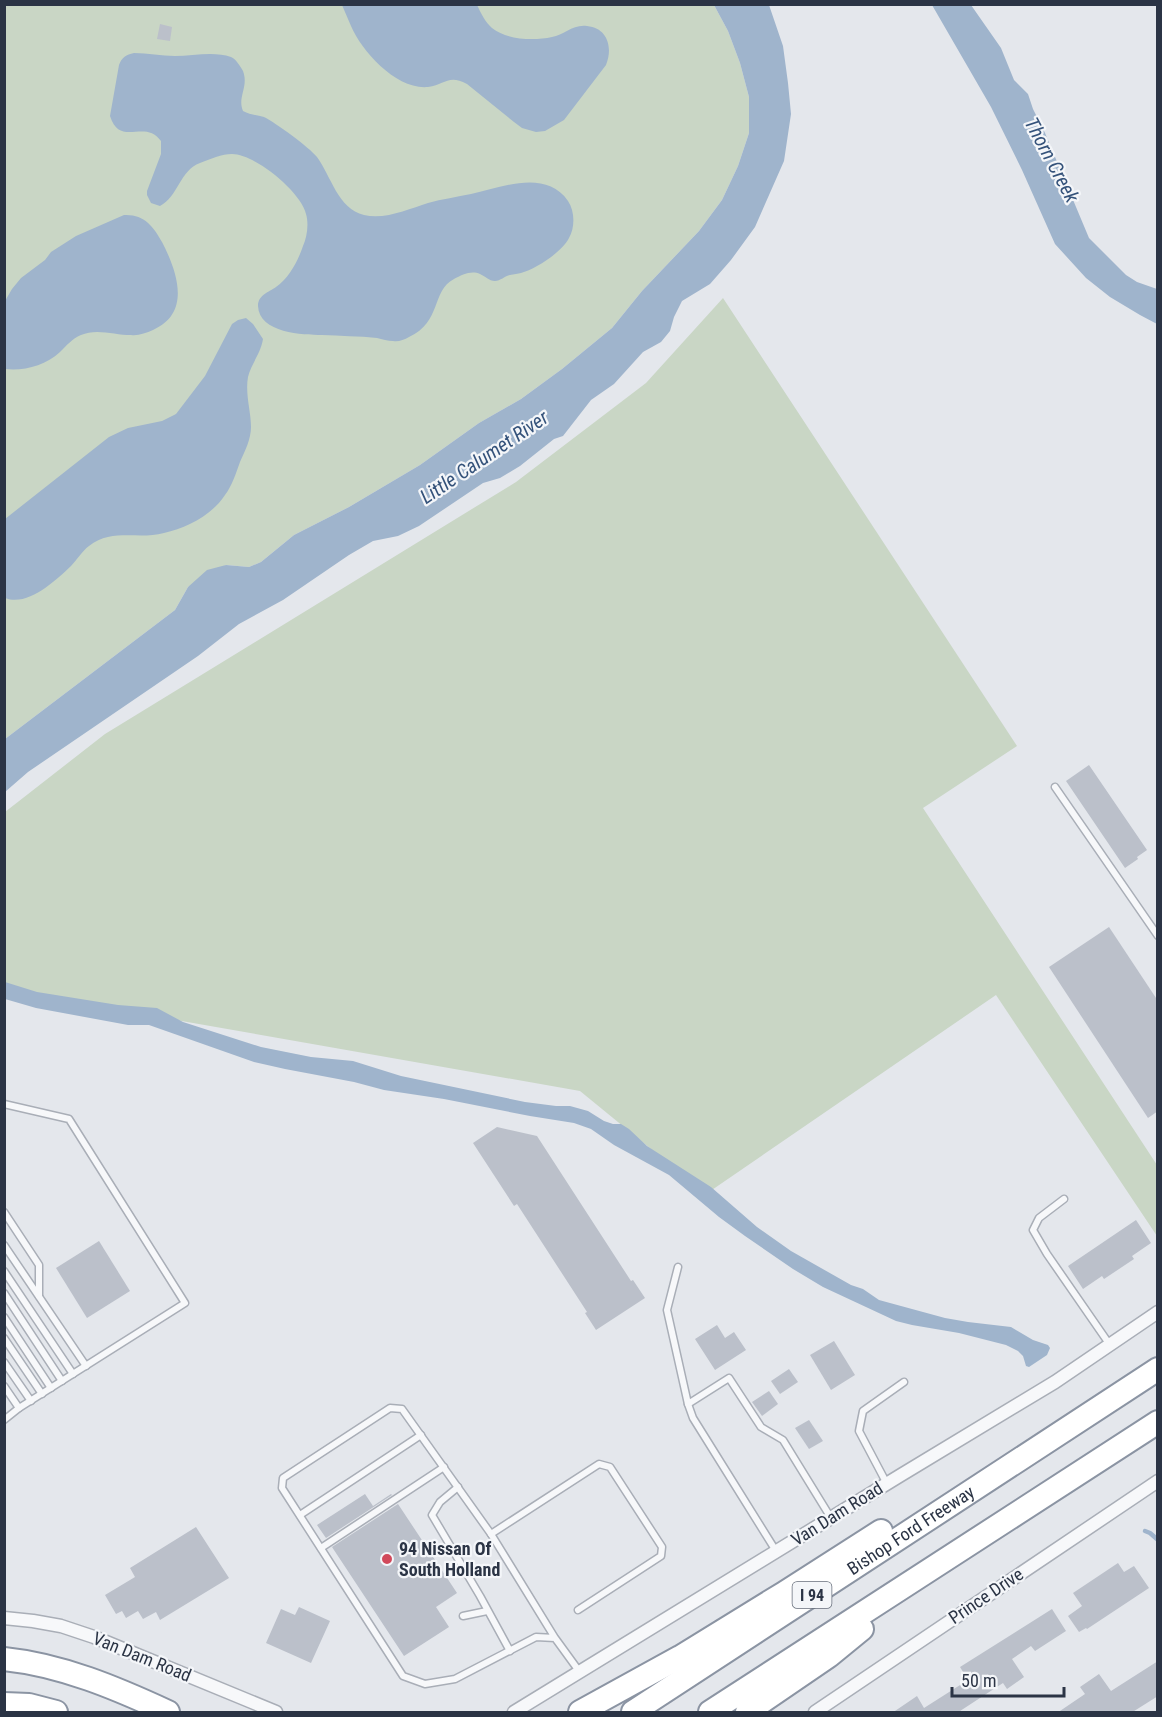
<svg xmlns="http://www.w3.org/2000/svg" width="1162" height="1717" font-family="'Roboto Condensed',sans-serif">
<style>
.green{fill:#c9d6c5}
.water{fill:#9fb4cc}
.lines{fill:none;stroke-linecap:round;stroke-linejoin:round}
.stream{stroke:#9fb4cc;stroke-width:4.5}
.building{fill:#bbc0ca}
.lane-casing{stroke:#a9aeb7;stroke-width:9}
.street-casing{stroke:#a9aeb7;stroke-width:15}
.highway-casing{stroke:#8b94a3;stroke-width:26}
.lane{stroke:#f7f8fa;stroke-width:6}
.street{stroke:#f7f8fa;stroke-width:12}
.highway{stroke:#fff;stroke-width:22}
.poi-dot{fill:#d1495b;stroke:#f4f6f9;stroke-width:2}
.labels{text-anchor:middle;stroke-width:4.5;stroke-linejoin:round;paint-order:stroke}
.shield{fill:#f4f6f9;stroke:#676e7b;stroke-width:1.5}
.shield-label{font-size:16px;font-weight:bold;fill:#2b3445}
.street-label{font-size:18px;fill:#2b3445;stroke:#f4f6f9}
.poi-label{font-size:18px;font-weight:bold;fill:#2b3445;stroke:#f4f6f9;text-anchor:start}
.water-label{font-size:20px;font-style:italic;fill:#34527a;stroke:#f4f6f9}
</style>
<rect width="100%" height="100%" fill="#e4e7ec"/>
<g class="green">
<polygon points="5,5 714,5 728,31 740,63 749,97 749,133 738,166 722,200 699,231 642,291 612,328 562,369 521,399 479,423 420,465 349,507 294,535 261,562 249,567 226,565 188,587 175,610 5,739"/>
<polygon points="723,298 1017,746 923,808 1157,1165 1157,1236 996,995 706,1194 580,1091 5,990 5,812 105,734 516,482 646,383"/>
</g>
<g class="water">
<path d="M 342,5 L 477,5 C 481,13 485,22 492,28 C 507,40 534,41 552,37 C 564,35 573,24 587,26 C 608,28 613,48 606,65 L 564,120 L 545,131 L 536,132 L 522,128 L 514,122 L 467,84 C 448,74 445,85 428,87 C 397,90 362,52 351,26 C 348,19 345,12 342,5 Z"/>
<polygon points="714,5 769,5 783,46 788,83 791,114 784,161 755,227 731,260 710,284 682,301 674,317 670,331 661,342 643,352 614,384 591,400 563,436 554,439 520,466 500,478 483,483 419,526 398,536 373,541 349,555 283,600 239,624 198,656 28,772 5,792 5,739 175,610 188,587 207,570 226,565 249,567 261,562 294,535 349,507 420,465 479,423 521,399 562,369 612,328 642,291 699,231 722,200 738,166 749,133 749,97 740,63 728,31"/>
<polygon points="932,5 971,5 1001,48 1014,80 1028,94 1033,109 1045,133 1089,238 1126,275 1137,282 1157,289 1157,324 1140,315 1110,297 1086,278 1055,244 1022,170 991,107"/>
<path d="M 134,53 C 148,53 161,56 175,56 C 193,56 214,51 231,57 C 236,59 240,66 243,71 C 249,87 237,97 243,111 C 250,115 257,115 264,117 C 276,123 309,147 317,157 C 331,176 338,209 364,215 C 385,220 409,209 428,203 C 442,199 457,197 471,194 C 502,187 546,169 568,201 C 575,211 575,228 569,238 C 562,252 536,269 521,273 C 518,274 514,274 510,275 C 505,276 500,281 495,281 C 489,281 485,276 480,274 C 471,270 462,275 454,279 C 431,291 442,322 409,337 C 404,340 398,342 393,341 C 388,341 382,339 377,338 C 359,336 340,336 322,335 C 303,335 259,333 258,306 C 258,295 269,292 276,287 C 289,278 298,261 303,246 C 307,237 309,224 306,214 C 301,192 255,154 232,154 C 222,154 210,159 200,163 C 180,170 178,197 160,206 L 151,203 L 147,195 L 147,191 L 161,154 L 161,141 C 145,118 120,148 110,116 L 119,65 C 122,57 126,55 134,53 Z"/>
<path d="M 124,215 C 144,214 153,226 162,242 C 177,271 192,313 153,330 C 146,333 138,336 131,335 C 115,335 96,328 81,335 C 72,339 67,345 60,352 C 45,366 24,371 5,369 L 5,301 L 12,289 L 21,278 L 45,260 L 51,252 L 76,236 Z"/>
<path d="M 246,318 L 253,324 L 263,339 C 261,353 251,364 248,377 C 245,394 251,411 251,427 C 251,439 245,451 240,462 C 236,473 232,486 225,495 C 212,515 187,528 164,533 C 139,540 112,528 89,546 C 82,551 77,560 71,566 C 55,581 28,607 5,598 L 5,519 L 109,437 L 128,428 L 162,421 L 176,414 L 205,376 L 232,324 L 238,320 Z"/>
<polygon points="5,982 37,992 118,1005 157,1008 183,1022 261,1047 311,1057 353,1061 401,1076 525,1102 556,1106 570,1106 588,1111 604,1121 613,1124 621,1124 629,1129 647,1146 711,1187 757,1227 791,1251 851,1285 863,1289 879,1300 945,1318 968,1322 1011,1327 1033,1340 1048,1345 1050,1348 1047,1355 1029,1367 1026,1366 1023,1356 1018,1351 1006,1345 959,1333 912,1325 896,1321 823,1287 793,1269 745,1236 719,1217 669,1175 614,1145 591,1129 574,1123 530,1116 444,1099 384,1090 354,1082 285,1069 254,1062 149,1025 128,1025 36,1008 5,999"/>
</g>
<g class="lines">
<polyline class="stream" points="1145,1531 1150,1533 1158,1540"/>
</g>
<g class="building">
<polygon points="160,24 172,27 170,41 157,39"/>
<polygon points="1089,765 1147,850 1137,857 1138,859 1125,868 1066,781"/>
<polygon points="1109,927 1158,1001 1158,1111 1148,1118 1049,967"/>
<polygon points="497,1127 537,1136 631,1281 633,1280 645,1298 596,1330 585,1313 587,1312 517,1204 514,1206 473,1143"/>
<polygon points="1136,1220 1151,1243 1132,1256 1134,1259 1104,1279 1102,1276 1083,1289 1068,1266"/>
<polygon points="99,1241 130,1291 87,1318 56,1268"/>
<polygon points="717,1325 725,1338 734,1332 746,1350 715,1370 695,1339"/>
<polygon points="834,1341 855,1375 831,1390 810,1355"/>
<polygon points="789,1369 798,1382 780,1394 771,1381"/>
<polygon points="769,1391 778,1404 762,1416 752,1402"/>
<polygon points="809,1420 823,1441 809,1449 795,1428"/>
<polygon points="365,1494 373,1506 391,1494 392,1495 326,1538 317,1525"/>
<polygon points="398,1504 457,1593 436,1607 449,1627 404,1656 332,1547"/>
<polygon points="196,1527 229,1578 160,1620 156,1612 143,1619 138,1611 126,1618 122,1611 116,1614 105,1595 135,1577 130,1568"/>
<polygon points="1118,1563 1124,1572 1134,1566 1149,1588 1087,1629 1086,1628 1079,1632 1068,1616 1082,1606 1073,1593"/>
<polygon points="299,1607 330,1621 311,1663 266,1643 281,1609 295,1615"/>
<polygon points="1052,1609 1066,1631 1035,1651 1031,1646 1012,1659 1024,1677 1007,1689 1003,1683 957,1713 892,1713 917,1696 924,1708 968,1680 960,1667"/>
<polygon points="1158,1661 1158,1696 1131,1713 1057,1713 1085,1694 1080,1687 1099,1674 1111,1691"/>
</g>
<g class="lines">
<g class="lane-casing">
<g id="lane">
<polyline points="1055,787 1158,936"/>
<polyline points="4,1104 69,1119 185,1303 19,1408 4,1420"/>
<polyline points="1064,1199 1039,1218 1033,1230 1047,1254 1110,1345"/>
<polyline points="4,1212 39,1265 39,1296"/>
<polyline points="4,1245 86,1366"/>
<polyline points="678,1267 667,1310 688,1404 693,1418 776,1551"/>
<polyline points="4,1271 73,1374"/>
<polyline points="4,1293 62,1381"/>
<polyline points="4,1317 51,1388"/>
<polyline points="4,1338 42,1394"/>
<polyline points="4,1362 31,1401"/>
<polyline points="4,1386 19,1408"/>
<polyline points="688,1404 729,1378 761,1427 783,1440 831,1518"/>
<polyline points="887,1484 859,1431 863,1411 904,1382"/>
<polyline points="458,1487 440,1502 432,1515 480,1596 510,1651"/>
<polyline points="300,1515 421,1435"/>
<polyline points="491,1534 599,1464 610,1467 662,1547 661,1556 578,1610"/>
<polyline points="321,1548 444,1467"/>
<polyline points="463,1616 487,1611"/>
<polyline points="555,1638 491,1534 402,1409 390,1408 283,1478 282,1488 403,1676 425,1684 455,1679 536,1637 555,1638 579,1671"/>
</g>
</g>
<g class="street-casing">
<g id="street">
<polyline points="4,1618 33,1621 61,1626 94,1637 276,1712"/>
<polyline points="514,1712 901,1475 1055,1382 1158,1312"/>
<polyline points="815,1712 1158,1481"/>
</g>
</g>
<g class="highway-casing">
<g id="highway">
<path d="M 4,1659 C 62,1665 116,1688 168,1712"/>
<polyline points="4,1704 29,1705 56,1712"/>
<polyline points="580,1712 680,1657 784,1593 881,1531"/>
<path id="s1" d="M 633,1712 L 1158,1369"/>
<polyline points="710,1712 1158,1422"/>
<polyline points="747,1712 829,1656 862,1629"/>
</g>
</g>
<use href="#lane" class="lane"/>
<use href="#street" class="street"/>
<use href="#highway" class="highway"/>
</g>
<circle class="poi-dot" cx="387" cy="1559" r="6"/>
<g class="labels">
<rect class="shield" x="792.5" y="1582" width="39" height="26" rx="4.5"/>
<g class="shield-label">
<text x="812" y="1601">I 94</text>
</g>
<g class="street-label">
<text transform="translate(837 1514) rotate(-32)" y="6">Van Dam Road</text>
<text dy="6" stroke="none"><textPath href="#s1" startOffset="332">Bishop Ford Freeway</textPath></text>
<text transform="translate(986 1596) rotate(-34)" y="6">Prince Drive</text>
<text transform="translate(142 1657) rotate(22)" y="6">Van Dam Road</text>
</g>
<g class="poi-label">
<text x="399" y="1555">94 Nissan Of<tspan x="399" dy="21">South Holland</tspan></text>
</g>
<g class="water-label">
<text transform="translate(1052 160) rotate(62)" y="7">Thorn Creek</text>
<text transform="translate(484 457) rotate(-34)" y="7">Little Calumet River</text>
</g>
</g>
<rect width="1162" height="1717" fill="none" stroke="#2b3445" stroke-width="12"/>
<path d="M952 1687v9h112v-9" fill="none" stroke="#2b3445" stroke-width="3"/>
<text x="961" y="1687" font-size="18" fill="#2b3445" stroke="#f4f6f9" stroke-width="4.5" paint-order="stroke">50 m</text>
</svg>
